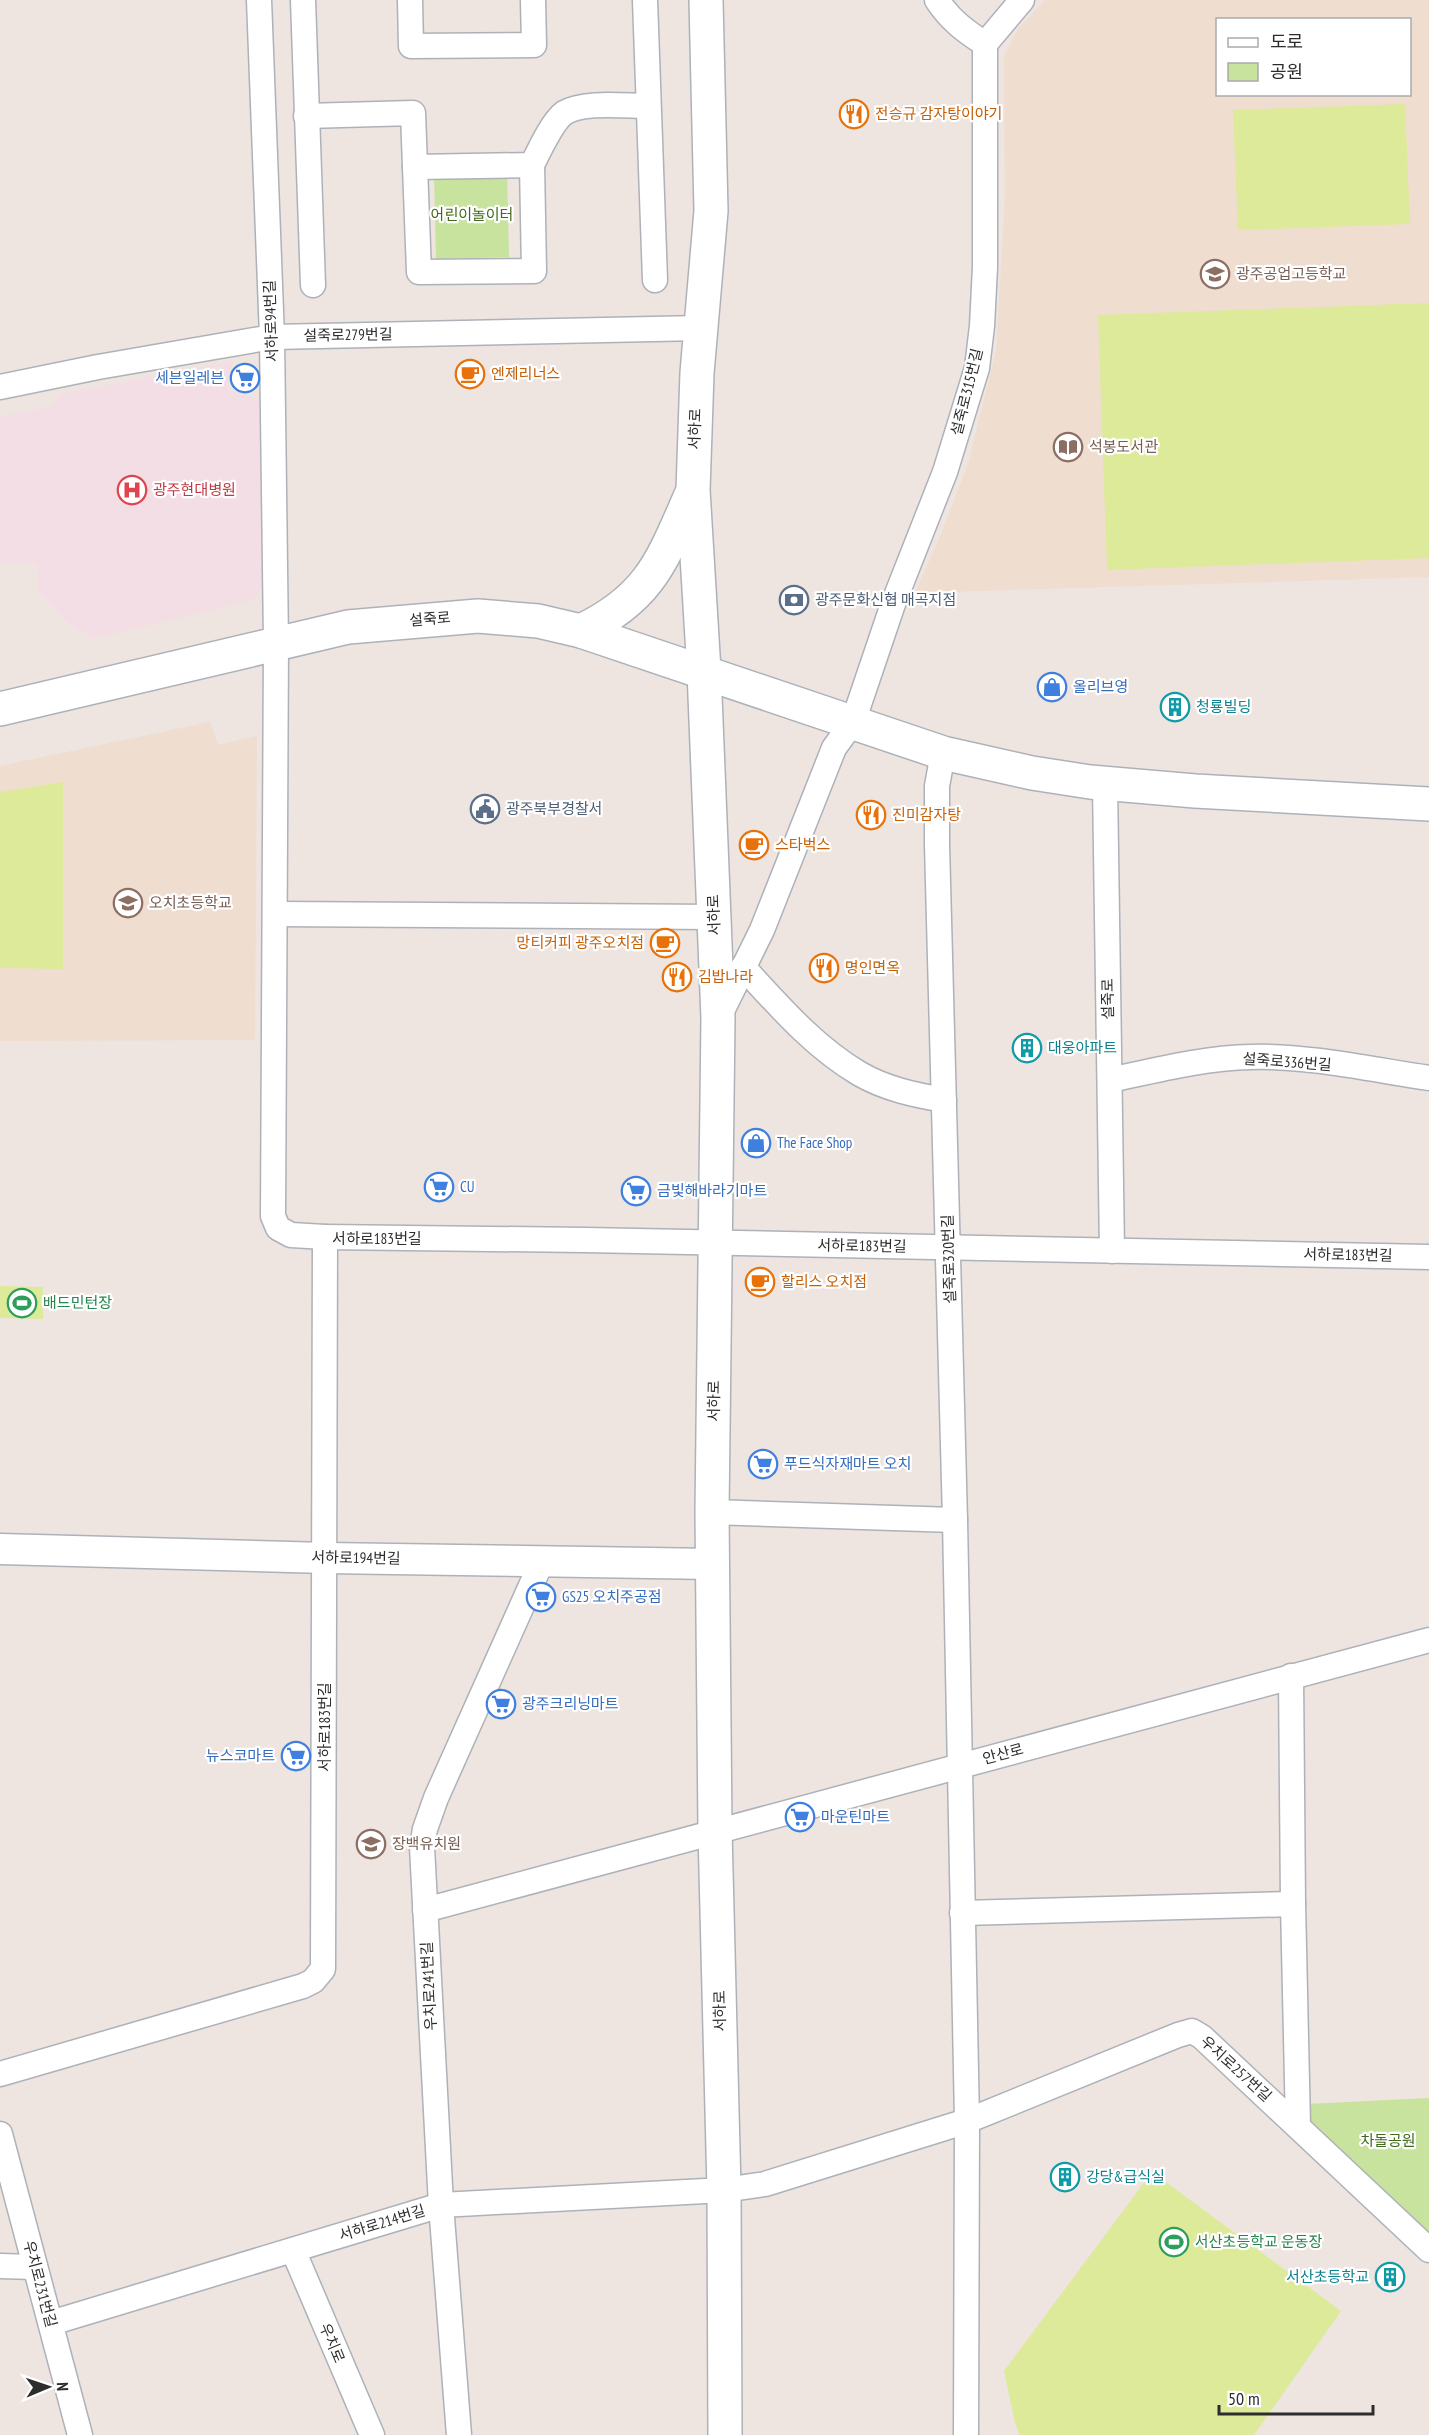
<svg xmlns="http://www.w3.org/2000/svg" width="1429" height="2435" font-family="'PT Sans Narrow','Noto Sans KR',sans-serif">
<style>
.education{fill:#efddd0;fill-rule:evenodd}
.medical{fill:#f4dee5}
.green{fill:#c7e39d}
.pitch{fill:#ddea99}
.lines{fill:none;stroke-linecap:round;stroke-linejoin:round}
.minor-casing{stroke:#adb2b9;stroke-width:27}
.tertiary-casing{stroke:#adb2b9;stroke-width:33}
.secondary-casing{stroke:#adb2b9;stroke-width:36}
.minor{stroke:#fff;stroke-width:24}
.tertiary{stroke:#fff;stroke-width:30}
.secondary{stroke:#fff;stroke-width:33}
.labels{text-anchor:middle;stroke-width:4.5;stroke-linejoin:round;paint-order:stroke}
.food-label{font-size:15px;fill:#c56008;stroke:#fff;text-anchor:start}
.park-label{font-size:15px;fill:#416b1c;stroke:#fff}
.education-label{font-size:15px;fill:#785e54;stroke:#fff;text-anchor:start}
.street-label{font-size:15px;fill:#2d2d2d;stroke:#fff}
.shop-label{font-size:15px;fill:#366cbe;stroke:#fff;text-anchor:start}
.health-label{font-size:15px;fill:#be3a42;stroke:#fff;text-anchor:start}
.service-label{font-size:15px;fill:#4e5e75;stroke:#fff;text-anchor:start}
.culture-label{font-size:15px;fill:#0d838f;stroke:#fff;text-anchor:start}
.leisure-label{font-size:15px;fill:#27864d;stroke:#fff;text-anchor:start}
</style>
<rect width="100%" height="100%" fill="#eee4e0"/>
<g class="education">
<path d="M 1045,0 L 1429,0 L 1429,577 L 915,593 L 941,534 L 968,464 L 996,351 L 1005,196 L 1004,56 L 1018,29 ZM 1218,20 L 1410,20 L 1410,94 L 1218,94 Z"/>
<polygon points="210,722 218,745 257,736 255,1040 0,1041 0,766"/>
</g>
<polygon class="medical" points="233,361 227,389 263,401 265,586 253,600 95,639 71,626 37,590 38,563 0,563 0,416 52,407 59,394"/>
<g class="green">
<polygon points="507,171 509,257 436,259 434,173"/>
<polygon points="1429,2098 1429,2233 1312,2126 1307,2104"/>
</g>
<g class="pitch">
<polygon points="1405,104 1410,224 1238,230 1233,110"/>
<polygon points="1429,303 1429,558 1107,570 1098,315"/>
<polygon points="63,782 63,969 0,968 0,792"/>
<polygon points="0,1286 43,1287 43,1319 0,1318"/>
<polygon points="1152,2172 1341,2311 1254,2435 1020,2435 1015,2423 1004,2371"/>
</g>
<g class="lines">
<g class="minor-casing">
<g id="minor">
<polyline points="259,0 272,337 276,643 273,1216 278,1228 291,1235 325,1237"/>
<polyline points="303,0 313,285"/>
<polyline points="410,0 411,46 534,45 533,0"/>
<polyline points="645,0 655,280"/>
<path d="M 937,0 C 950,20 965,31 985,44"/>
<path d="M 306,116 L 413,113 L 415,167 L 532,165 C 539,151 552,122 564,113 C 583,101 625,106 648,106"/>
<polyline points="415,167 419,272 534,271 532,165"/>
<polyline points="0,387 98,367 272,337 701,328"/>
<polyline points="943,753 937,786 937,845 955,1520 967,2121 966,2435"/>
<polyline points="1105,784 1112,1251"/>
<polyline points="276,914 714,917"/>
<path d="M 743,967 C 778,1005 814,1047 860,1074 C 886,1089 915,1095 944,1100"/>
<polyline points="720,1015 762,930 834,748 853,722 893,604 945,472 977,368 982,326 985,267 985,44 1022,0"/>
<path d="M 1110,1080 C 1157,1070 1203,1058 1251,1057 C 1306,1055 1374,1070 1429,1078"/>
<polyline points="712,1512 955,1520"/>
<polyline points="1291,1676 1293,1904 1298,2126"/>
<polyline points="425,1910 1429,1640"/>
<polyline points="962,1913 1293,1904"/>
<polyline points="0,2074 303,1986 313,1981 323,1969 325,1237 585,1240 1429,1257"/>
<polyline points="0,2134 80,2435"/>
<polyline points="293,2250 372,2435"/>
<polyline points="0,2266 35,2267"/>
<polyline points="51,2323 441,2205 724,2190 765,2184 967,2121 1178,2035 1192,2031 1202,2037 1429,2250"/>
<polyline points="459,2435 441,2205 422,1847 425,1829 436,1798 542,1561"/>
</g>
</g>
<g class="tertiary-casing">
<polyline id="tertiary" points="0,1549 326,1558 713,1564"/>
</g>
<g class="secondary-casing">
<g id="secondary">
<polyline points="706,0 711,211 697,373 693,490 704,671 718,1018 712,1512 715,1831 724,2190 725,2435"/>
<path d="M 581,631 C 650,598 662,561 691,495"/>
<polyline points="0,709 348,627 478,616 538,621 581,631 943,753 1032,773 1090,782 1195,791 1429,804"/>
</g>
</g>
<use href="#minor" class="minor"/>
<use href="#tertiary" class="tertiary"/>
<use href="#secondary" class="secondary"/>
</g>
<defs>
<g id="restaurant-ring" transform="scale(1.5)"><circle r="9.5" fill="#fff" stroke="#e8710a" stroke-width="1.5"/><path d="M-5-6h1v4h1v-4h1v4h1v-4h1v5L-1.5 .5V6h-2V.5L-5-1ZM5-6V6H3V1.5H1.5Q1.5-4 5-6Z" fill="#e8710a"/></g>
<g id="school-ring" transform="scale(1.5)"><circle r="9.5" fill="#fff" stroke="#8d6e63" stroke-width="1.5"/><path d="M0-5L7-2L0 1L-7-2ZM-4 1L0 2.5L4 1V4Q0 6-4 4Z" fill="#8d6e63"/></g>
<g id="cafe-ring" transform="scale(1.5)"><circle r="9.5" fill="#fff" stroke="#e8710a" stroke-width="1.5"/><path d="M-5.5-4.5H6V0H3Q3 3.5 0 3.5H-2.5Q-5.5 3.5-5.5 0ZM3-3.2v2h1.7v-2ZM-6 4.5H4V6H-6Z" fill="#e8710a"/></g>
<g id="supermarket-ring" transform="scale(1.5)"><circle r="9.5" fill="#fff" stroke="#3f7fe0" stroke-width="1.5"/><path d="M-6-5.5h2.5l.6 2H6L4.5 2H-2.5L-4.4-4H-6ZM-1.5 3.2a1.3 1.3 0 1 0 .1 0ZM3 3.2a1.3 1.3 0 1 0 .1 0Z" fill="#3f7fe0"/></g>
<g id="library-ring" transform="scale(1.5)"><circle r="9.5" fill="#fff" stroke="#8d6e63" stroke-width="1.5"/><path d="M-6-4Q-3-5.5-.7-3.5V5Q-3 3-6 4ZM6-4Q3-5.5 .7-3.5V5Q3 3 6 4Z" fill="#8d6e63"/></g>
<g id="hospital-ring" transform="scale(1.5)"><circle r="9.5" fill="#fff" stroke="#e0444e" stroke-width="1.5"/><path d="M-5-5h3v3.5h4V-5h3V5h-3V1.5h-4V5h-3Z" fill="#e0444e"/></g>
<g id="bank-ring" transform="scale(1.5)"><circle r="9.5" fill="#fff" stroke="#5c6f8a" stroke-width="1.5"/><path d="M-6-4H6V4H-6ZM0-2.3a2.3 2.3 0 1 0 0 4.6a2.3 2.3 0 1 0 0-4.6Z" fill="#5c6f8a"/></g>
<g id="shop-ring" transform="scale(1.5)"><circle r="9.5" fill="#fff" stroke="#3f7fe0" stroke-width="1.5"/><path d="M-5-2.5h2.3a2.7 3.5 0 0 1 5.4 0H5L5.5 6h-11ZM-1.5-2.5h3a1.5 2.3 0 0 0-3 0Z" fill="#3f7fe0"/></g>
<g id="building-ring" transform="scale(1.5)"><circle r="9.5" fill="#fff" stroke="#0f9aa8" stroke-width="1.5"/><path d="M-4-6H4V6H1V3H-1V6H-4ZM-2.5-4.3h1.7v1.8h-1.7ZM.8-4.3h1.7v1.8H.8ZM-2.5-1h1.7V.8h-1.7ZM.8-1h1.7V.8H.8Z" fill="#0f9aa8"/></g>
<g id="civic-ring" transform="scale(1.5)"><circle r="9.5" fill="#fff" stroke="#5c6f8a" stroke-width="1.5"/><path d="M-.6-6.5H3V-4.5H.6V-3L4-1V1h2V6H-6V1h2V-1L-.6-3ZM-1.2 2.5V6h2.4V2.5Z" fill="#5c6f8a"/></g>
<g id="stadium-ring" transform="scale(1.5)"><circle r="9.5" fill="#fff" stroke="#2e9e5b" stroke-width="1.5"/><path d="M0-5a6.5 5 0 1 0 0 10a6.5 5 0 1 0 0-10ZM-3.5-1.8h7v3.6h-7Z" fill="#2e9e5b"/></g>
</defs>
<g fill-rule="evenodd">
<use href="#restaurant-ring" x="854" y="114"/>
<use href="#school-ring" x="1215" y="274"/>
<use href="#cafe-ring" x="470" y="374"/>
<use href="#supermarket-ring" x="245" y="378"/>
<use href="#library-ring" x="1068" y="447"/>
<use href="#hospital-ring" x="132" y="490"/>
<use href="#bank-ring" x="794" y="600"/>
<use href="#shop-ring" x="1052" y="687"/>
<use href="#building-ring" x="1175" y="707"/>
<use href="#civic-ring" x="485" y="809"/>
<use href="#restaurant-ring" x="871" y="815"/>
<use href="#cafe-ring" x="754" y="845"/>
<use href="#school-ring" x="128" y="903"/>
<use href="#cafe-ring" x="665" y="943"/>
<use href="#restaurant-ring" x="824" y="968"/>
<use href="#restaurant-ring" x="677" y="977"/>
<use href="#building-ring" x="1027" y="1048"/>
<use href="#shop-ring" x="756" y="1143"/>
<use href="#supermarket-ring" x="439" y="1187"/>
<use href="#supermarket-ring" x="636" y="1191"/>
<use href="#cafe-ring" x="760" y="1282"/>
<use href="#stadium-ring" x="22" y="1303"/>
<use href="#supermarket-ring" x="763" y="1464"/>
<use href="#supermarket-ring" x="541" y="1597"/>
<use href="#supermarket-ring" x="501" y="1704"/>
<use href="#supermarket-ring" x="296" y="1756"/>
<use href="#supermarket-ring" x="800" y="1817"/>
<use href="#school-ring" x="371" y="1844"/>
<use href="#building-ring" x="1065" y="2177"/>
<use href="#stadium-ring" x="1174" y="2242"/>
<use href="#building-ring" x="1390" y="2277"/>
</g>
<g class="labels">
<g class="food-label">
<text x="875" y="119">전승규 감자탕이야기</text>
<text x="491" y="379">엔제리너스</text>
<text x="892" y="820">진미감자탕</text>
<text x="775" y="850">스타벅스</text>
<text x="644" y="948" text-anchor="end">망티커피 광주오치점</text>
<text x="845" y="973">명인면옥</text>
<text x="698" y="982">김밥나라</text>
<text x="781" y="1287">할리스 오치점</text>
</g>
<g class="park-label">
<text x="472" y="220">어린이놀이터</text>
<text x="1388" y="2146">차돌공원</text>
</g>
<g class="education-label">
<text x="1236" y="279">광주공업고등학교</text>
<text x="1089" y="452">석봉도서관</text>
<text x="149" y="908">오치초등학교</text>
<text x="392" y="1849">장백유치원</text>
</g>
<g class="street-label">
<text transform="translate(271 321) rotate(-92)" y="5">서하로94번길</text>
<text transform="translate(348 335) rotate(-1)" y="5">설죽로279번길</text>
<text transform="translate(967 392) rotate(-76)" y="5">설죽로315번길</text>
<text transform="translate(695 429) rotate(-88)" y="5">서하로</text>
<text transform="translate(430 619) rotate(-5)" y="5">설죽로</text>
<text transform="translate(714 915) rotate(-92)" y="5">서하로</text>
<text transform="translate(1108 999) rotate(-91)" y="5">설죽로</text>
<text transform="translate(1287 1062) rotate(4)" y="5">설죽로336번길</text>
<text x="377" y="1244">서하로183번길</text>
<text transform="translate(862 1246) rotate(1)" y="5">서하로183번길</text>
<text transform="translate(1348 1255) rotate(1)" y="5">서하로183번길</text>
<text transform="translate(949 1259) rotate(-92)" y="5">설죽로320번길</text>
<text transform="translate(714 1401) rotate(-89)" y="5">서하로</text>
<text transform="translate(356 1558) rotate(1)" y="5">서하로194번길</text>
<text transform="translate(325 1727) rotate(-90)" y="5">서하로183번길</text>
<text transform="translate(1003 1754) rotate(-15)" y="5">안산로</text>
<text transform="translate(429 1986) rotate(-93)" y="5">우치로241번길</text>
<text transform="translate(720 2011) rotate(-91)" y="5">서하로</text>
<text transform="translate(1236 2069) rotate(42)" y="5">우치로257번길</text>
<text transform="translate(382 2223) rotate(-17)" y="5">서하로214번길</text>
<text transform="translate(40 2284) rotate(75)" y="5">우치로231번길</text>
<text transform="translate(332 2343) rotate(67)" y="5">우치로</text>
</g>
<g class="shop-label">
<text x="224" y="383" text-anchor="end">세븐일레븐</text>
<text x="1073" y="692">올리브영</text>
<text x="777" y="1148">The Face Shop</text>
<text x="460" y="1192">CU</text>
<text x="657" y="1196">금빛해바라기마트</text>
<text x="784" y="1469">푸드식자재마트 오치</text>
<text x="562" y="1602">GS25 오치주공점</text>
<text x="522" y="1709">광주크리닝마트</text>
<text x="275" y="1761" text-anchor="end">뉴스코마트</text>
<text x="821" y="1822">마운틴마트</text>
</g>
<g class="health-label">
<text x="153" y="495">광주현대병원</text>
</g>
<g class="service-label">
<text x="815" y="605">광주문화신협 매곡지점</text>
<text x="506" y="814">광주북부경찰서</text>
</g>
<g class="culture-label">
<text x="1196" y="712">청룡빌딩</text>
<text x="1048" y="1053">대웅아파트</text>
<text x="1086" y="2182">강당&amp;급식실</text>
<text x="1369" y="2282" text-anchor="end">서산초등학교</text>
</g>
<g class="leisure-label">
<text x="43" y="1308">배드민턴장</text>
<text x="1195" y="2247">서산초등학교 운동장</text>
</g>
</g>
<rect x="1216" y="18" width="195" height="78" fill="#ffffff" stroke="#ababab" stroke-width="1.5"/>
<rect x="1228" y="38" width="30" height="9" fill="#ffffff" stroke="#ababab" stroke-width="1.5"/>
<text x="1270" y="48" font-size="18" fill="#2d2d2d">도로</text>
<rect x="1228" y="63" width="30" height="18" fill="#c7e39d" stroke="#ababab" stroke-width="1.5"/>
<text x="1270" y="78" font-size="18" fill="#2d2d2d">공원</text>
<g transform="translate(48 2387) rotate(88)" stroke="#ffffff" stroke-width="4.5" paint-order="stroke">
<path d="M0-4.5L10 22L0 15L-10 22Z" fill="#2d2d2d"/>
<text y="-9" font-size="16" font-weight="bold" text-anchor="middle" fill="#2d2d2d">N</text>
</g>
<path d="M1219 2405v9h154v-9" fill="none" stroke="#2d2d2d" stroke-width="3"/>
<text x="1228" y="2405" font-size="18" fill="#2d2d2d" stroke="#ffffff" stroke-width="4.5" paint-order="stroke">50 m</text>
</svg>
